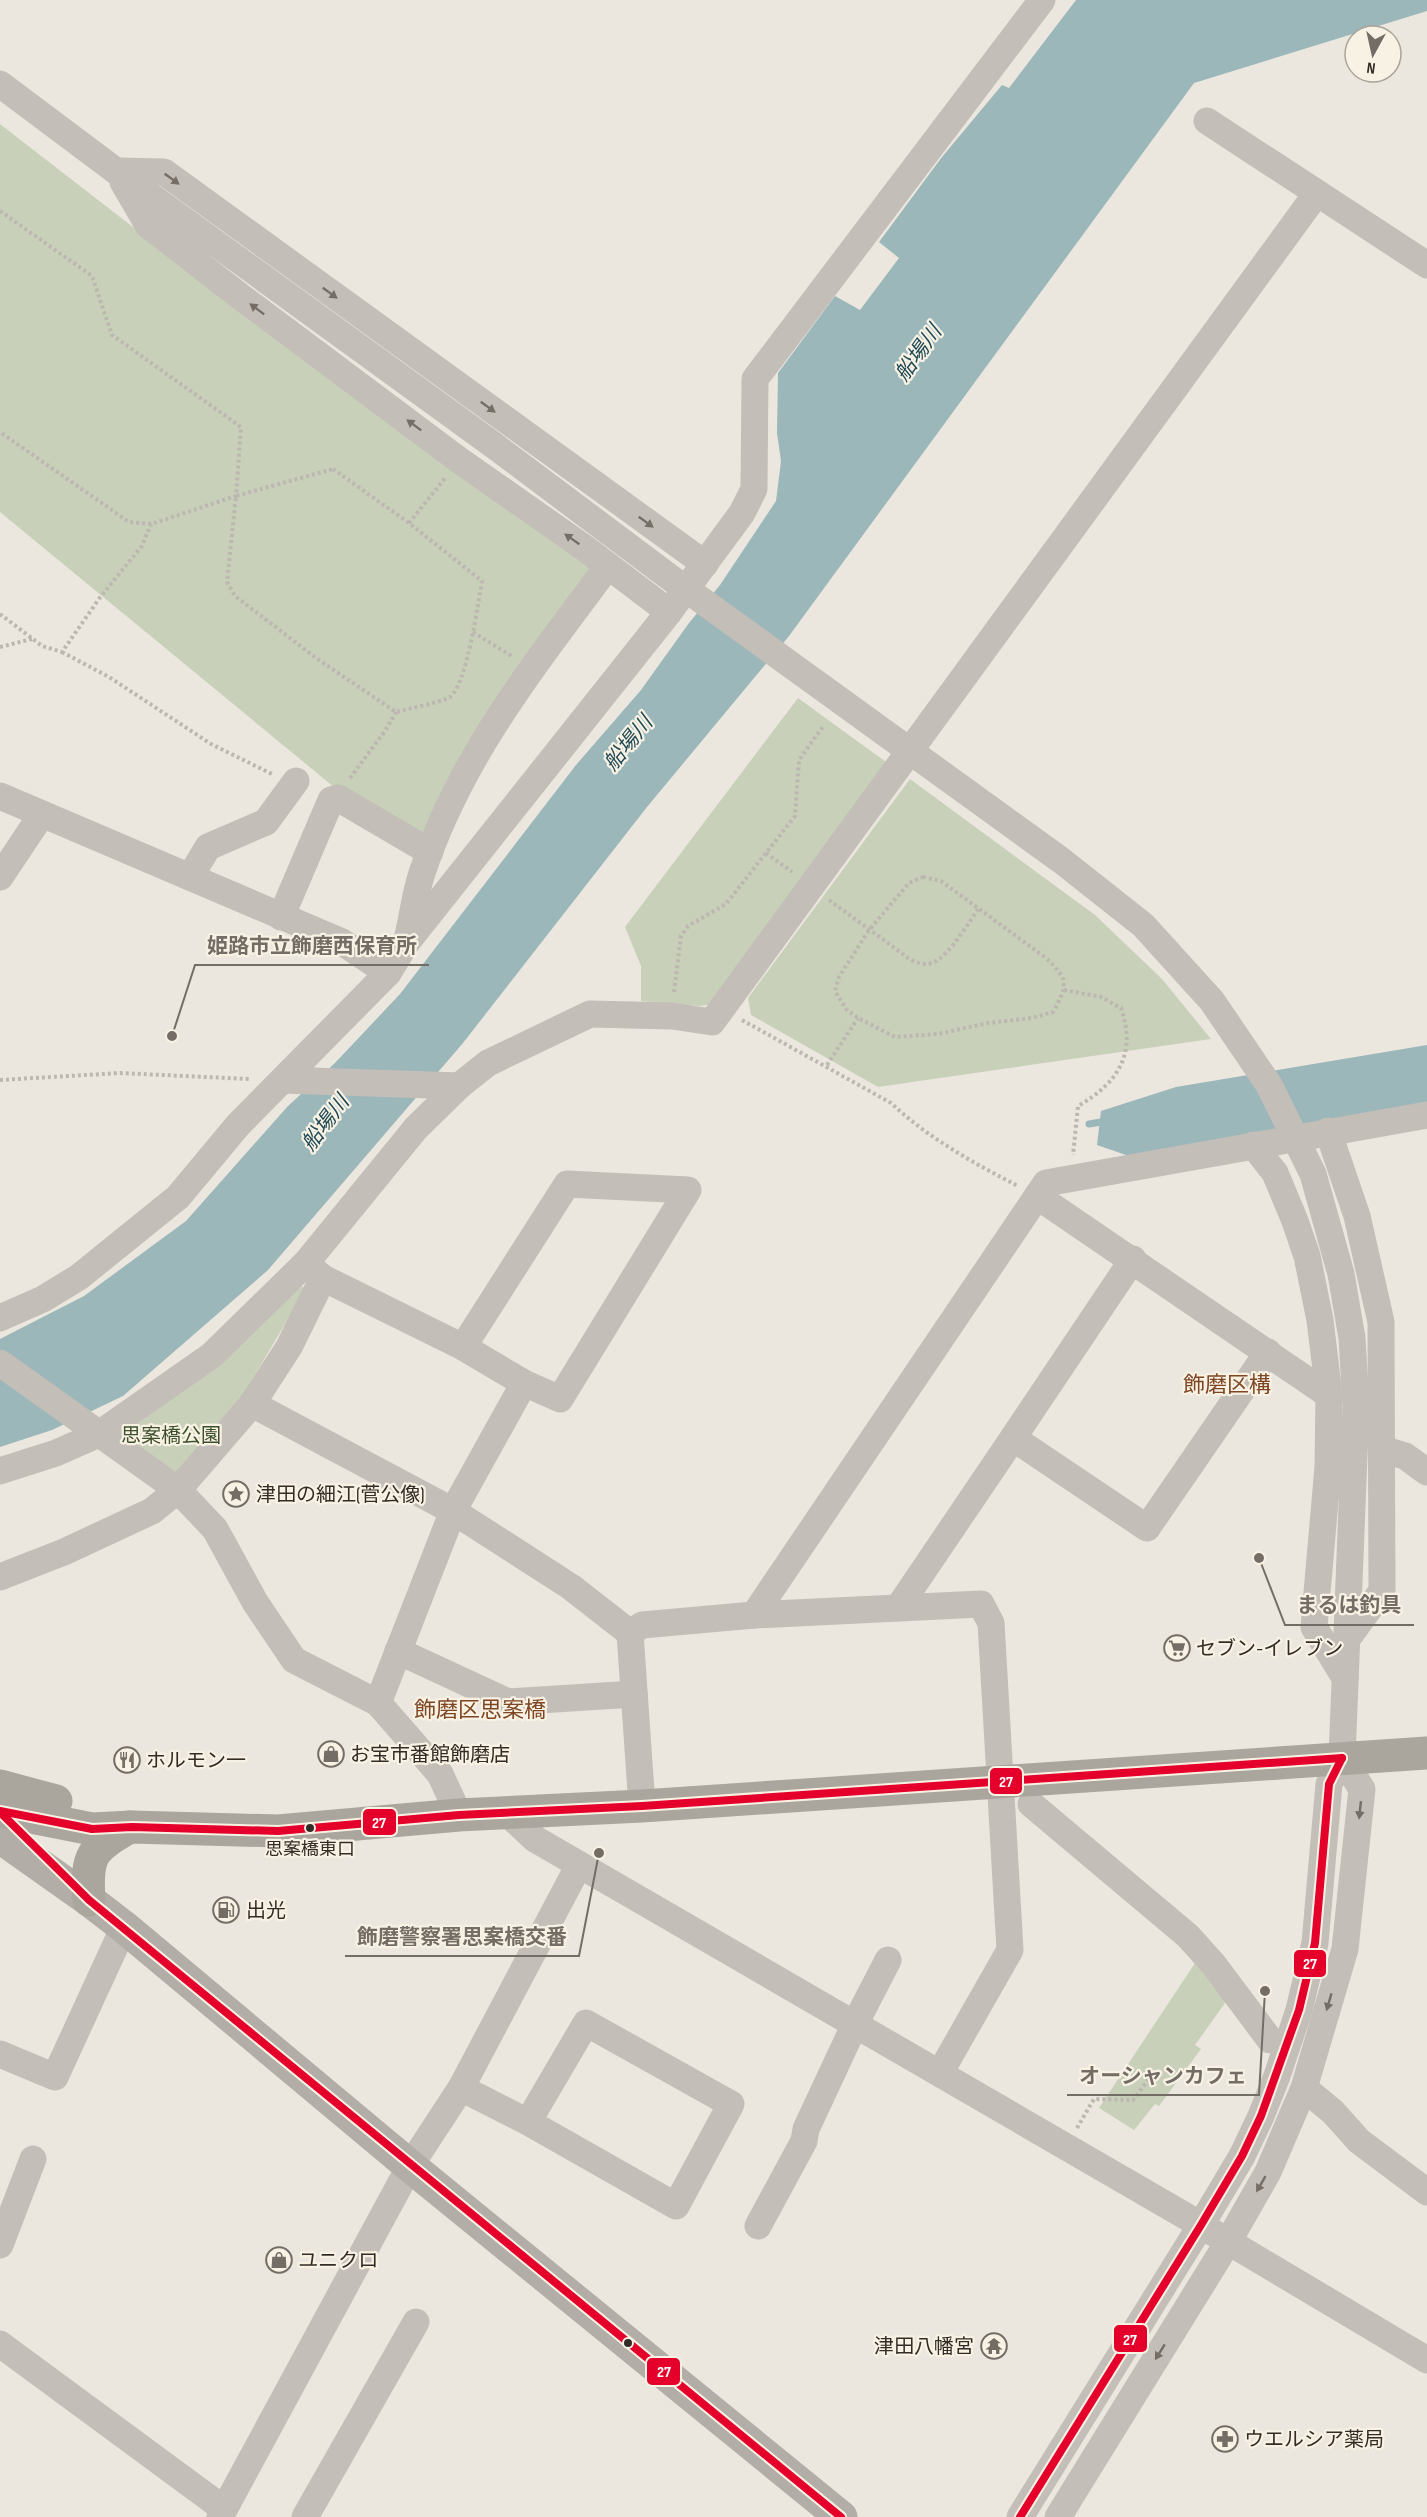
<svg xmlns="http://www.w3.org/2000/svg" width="1427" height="2517" font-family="'Sofia Sans Condensed','Noto Sans JP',sans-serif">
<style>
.green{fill:#c8d0b9}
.water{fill:#9bb7ba}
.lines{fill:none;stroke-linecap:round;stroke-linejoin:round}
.stream{stroke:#9bb7ba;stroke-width:7}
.path{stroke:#bcb7b0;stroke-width:4;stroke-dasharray:3 3;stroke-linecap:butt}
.minor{stroke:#c3beb7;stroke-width:27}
.major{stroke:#b2ada6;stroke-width:33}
.highway{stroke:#aaa59d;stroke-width:33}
.bus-1-casing{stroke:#f8f2e5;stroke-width:12}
.bus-1{stroke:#e4002b;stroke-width:8}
.oneway{fill:#746e67}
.bus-dot{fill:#332c26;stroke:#f8f2e5;stroke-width:2}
.labels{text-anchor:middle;stroke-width:4.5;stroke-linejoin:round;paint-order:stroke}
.bus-label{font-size:18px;fill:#332c26;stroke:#f8f2e5}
.park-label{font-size:20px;fill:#3d502b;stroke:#f8f2e5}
.poi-label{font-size:20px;fill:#332c26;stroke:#f8f2e5;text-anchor:start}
.water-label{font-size:21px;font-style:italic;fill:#1e4853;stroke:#f8f2e5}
.quarter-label{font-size:22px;fill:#7e4623;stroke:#f8f2e5}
.leader{fill:none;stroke:#736d66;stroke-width:2}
.callout-dot{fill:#736d66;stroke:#f8f2e5;stroke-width:2}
.callout-label{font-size:21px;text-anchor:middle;font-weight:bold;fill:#736d66;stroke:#f8f2e5;stroke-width:4.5;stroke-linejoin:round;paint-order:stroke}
.line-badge{stroke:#f8f2e5;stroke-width:2}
.badge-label{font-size:16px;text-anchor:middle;font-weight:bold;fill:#fff}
</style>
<rect width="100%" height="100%" fill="#ebe7de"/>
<g class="green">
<polygon points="0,124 129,224 596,565 420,840 340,792 0,512"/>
<polygon points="798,698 886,762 715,1004 700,1006 641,1001 641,966 625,927"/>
<polygon points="910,779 1095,915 1162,979 1211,1039 878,1087 751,1015 748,998"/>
<polygon points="297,1284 306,1289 233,1411 177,1475 117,1437"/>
<polygon points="1199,1957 1230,1996 1195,2045 1201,2049 1159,2106 1155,2104 1134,2130 1099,2108"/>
</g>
<g class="water">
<polygon points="1076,0 1427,0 1427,11 1194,83 789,636 647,807 463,1043 268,1270 123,1396 52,1430 0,1447 0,1339 84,1296 186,1221 288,1106 335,1063 400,994 576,765 641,690 689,623 720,585 776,501 781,461 777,433 778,373 835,296 860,310 899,258 879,242 942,157 1002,85 1009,88"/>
<polygon points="1427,1045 1427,1106 1129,1156 1097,1145 1101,1111 1176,1087"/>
</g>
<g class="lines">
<polyline class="stream" points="1089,1124 1107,1121"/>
<g class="path">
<polyline points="0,211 92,276 112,335 241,427 236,496 151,524 129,522 0,432"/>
<path d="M 333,469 L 409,523 L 482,581 C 478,603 467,684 450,697 C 442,702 407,709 396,712 L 316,658 L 235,596 L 227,582 L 236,496 Z"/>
<polyline points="409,523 446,477"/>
<polyline points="0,614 42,646 62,652 101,596 142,546 151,524"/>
<polyline points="473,632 513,657"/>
<polyline points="0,647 32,639"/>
<polyline points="62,652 109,677 211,744 274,775"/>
<polyline points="350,778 385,731 396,712"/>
<polyline points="766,853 792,872"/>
<path d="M 923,877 L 941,881 L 1046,958 C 1069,980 1068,985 1053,1012 L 1032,1018 L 988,1023 L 938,1034 L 895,1037 L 858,1018 L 846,1009 L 835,991 L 839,977 L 869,930 L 909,883 Z"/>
<path d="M 829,900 L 911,960 C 918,963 926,966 934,962 C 949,956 969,922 979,908"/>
<path d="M 1064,990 L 1101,997 L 1121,1008 C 1137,1054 1118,1083 1078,1106 L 1073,1155"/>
<polyline points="674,992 681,936 688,926 726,904 795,816 799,760 824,725"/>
<path d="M 742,1020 L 891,1103 C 927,1137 973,1163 1018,1186"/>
<polyline points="827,1065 858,1018"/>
<polyline points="0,1080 120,1073 249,1079"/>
<polyline points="1077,2128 1094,2099 1133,2100 1154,2072"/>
</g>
<g class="minor">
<polyline points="0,84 116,171 492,444 668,576 1062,861 1143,925 1212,1001 1269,1085 1313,1174 1341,1274 1352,1338 1356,1406 1342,1758 1329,1784 1315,1943 1299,2010 1277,2076 1261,2116 1242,2156 1201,2225 1020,2517"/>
<polyline points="1207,121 1427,265"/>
<polyline points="116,171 164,172 705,564"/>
<polyline points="123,182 148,225 241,297 459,460 586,549 669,612"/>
<polyline points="0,796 342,942 388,973"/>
<polyline points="0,877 42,814"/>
<polyline points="190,877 208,847 266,822 296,781"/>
<polyline points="281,917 331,800 338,798 430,852"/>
<path d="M 408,935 C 413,915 415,893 422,873 C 460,757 536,663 608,566"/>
<polyline points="283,1080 459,1086"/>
<polyline points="1328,1131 1357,1216 1381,1322 1382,1591 1347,1639"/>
<polyline points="1253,1145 1275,1173 1295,1221 1307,1256 1320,1320 1329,1395 1328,1467 1314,1627 1345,1678"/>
<polyline points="1037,1196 1329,1395"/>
<polyline points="1133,1259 1013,1438 1147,1528 1268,1352"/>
<polyline points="0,1318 43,1299 79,1277 178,1197 238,1125 388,973 407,942 669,612 742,513 754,489 755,379 1042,0"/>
<polyline points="463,1347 567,1184 688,1190 560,1399 524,1383 463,1347 323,1278 306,1263 416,1128 459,1086 488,1063 590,1014 672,1016 712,1022 1317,193"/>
<polyline points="0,1363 178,1490 215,1529 255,1602 294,1660 378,1703 440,1774 459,1815"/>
<polyline points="252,1404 453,1511 571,1587 630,1633 642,1806"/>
<polyline points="1382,1449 1405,1456 1427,1472"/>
<polyline points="0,1471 56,1453 99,1434 212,1355 306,1263"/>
<polyline points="0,1577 64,1552 152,1511 178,1490 252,1404 289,1347 323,1278"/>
<polyline points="898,1608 1013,1438"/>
<polyline points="754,1615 1046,1183 1427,1115"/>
<polyline points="630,1633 642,1625 754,1615 981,1604 991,1623 1010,1950 940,2073"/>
<polyline points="398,1651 508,1702 634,1694"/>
<polyline points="378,1703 453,1511 524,1383"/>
<polyline points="1031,1804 1188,1936 1214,1965 1270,2040"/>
<polyline points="507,1813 535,1839 1182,2214 1427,2360"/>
<polyline points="0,2054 55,2077 124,1927"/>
<polyline points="461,2088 528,2122 676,2206 731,2104 586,2023 528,2122"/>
<polyline points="1304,2088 1333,2112 1359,2141 1427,2192"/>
<polyline points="758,2226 804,2141 806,2129 855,2024 888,1960"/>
<polyline points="0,2245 33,2159"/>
<polyline points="0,2344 224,2509"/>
<polyline points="220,2517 410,2166 461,2088 579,1865"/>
<polyline points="305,2517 416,2322"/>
<polyline points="1058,2517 1228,2242 1268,2172 1304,2088 1345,1949 1362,1789 1342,1758"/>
</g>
<polyline class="major" points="0,1837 89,1900 124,1927 410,2166 841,2517"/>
<g class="highway">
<polyline points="0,1786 56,1801"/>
<polyline points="0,1811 92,1829 132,1827 278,1831 459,1815 642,1806 1427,1753"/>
<path d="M 89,1900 C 86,1855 91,1849 130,1827"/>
</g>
<g class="bus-1-casing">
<g id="bus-1">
<polyline points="0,1811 92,1829 132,1827 278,1831 459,1815 642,1806 1342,1758"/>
<polyline points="0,1812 89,1900 841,2517"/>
<polyline points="1020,2517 1201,2225 1242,2156 1261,2116 1299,2010 1315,1943 1329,1784 1342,1758"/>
</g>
</g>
<use href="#bus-1" class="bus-1"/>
</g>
<defs><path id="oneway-solid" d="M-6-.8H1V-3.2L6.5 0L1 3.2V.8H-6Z" transform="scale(1.5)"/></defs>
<g class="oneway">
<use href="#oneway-solid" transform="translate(172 179) rotate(36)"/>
<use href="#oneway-solid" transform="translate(330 293) rotate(36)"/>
<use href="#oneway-solid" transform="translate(257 309) rotate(-143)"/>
<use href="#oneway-solid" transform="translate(488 407) rotate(36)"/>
<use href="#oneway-solid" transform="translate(414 425) rotate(-143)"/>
<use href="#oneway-solid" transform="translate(646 522) rotate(36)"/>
<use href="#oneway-solid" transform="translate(572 539) rotate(-145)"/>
<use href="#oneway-solid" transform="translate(1360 1810) rotate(96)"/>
<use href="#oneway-solid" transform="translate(1329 2002) rotate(106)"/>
<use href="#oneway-solid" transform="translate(1261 2184) rotate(120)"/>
<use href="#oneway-solid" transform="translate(1160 2352) rotate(122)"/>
</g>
<defs>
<g id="sight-ring" transform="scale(1.35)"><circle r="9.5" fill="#f8f2e5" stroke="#736d66" stroke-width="1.5"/><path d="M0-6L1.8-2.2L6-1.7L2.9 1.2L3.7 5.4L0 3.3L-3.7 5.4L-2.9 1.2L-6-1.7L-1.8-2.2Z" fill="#736d66"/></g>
<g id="supermarket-ring" transform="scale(1.35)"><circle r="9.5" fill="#f8f2e5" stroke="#736d66" stroke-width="1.5"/><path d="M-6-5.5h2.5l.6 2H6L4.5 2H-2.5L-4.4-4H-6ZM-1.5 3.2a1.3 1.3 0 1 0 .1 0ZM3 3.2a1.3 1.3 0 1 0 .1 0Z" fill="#736d66"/></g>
<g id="shop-ring" transform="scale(1.35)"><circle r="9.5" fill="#f8f2e5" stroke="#736d66" stroke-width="1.5"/><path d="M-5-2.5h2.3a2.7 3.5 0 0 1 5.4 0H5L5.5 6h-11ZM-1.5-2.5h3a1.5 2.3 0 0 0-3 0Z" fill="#736d66"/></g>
<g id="restaurant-ring" transform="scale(1.35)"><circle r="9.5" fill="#f8f2e5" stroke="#736d66" stroke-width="1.5"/><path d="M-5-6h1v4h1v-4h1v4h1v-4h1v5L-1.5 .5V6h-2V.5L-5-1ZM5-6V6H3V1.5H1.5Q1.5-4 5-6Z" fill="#736d66"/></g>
<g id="fuel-ring" transform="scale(1.35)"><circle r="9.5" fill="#f8f2e5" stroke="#736d66" stroke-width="1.5"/><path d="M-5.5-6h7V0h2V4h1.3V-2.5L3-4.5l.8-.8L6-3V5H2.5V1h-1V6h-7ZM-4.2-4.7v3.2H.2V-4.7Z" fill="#736d66"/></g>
<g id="temple-ring" transform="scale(1.35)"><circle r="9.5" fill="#f8f2e5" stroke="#736d66" stroke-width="1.5"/><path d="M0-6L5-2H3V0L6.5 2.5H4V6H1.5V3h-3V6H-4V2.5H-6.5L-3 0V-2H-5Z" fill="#736d66"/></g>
<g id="pharmacy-ring" transform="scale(1.35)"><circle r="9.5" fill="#f8f2e5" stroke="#736d66" stroke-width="1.5"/><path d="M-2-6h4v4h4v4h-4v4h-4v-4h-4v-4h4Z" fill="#736d66"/></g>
</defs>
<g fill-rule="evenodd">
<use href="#sight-ring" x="236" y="1494"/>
<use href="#supermarket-ring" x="1177" y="1648"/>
<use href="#shop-ring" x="331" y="1754"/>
<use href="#restaurant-ring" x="127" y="1760"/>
<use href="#fuel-ring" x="226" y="1910"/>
<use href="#shop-ring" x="279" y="2260"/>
<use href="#temple-ring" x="994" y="2346"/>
<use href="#pharmacy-ring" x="1225" y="2439"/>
</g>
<g class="bus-dot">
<circle cx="310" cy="1828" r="5"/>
<circle cx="628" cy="2343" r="5"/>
</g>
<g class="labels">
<g class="bus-label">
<text x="310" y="1855">思案橋東口</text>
</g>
<g class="park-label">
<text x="171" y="1442">思案橋公園</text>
</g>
<g class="poi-label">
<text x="256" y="1501">津田の細江(菅公像)</text>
<text x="1196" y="1655">セブン-イレブン</text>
<text x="350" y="1761">お宝市番館飾磨店</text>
<text x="146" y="1767">ホルモン一</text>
<text x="246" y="1917">出光</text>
<text x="298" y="2267">ユニクロ</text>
<text x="974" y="2353" text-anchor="end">津田八幡宮</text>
<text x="1244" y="2446">ウエルシア薬局</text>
</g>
<g class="water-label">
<text transform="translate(918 353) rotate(-54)" y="7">船場川</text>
<text transform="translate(628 743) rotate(-51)" y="7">船場川</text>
<text transform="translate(325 1123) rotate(-53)" y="7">船場川</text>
</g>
<g class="quarter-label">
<text x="1227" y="1392">飾磨区構</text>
<text x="480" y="1717">飾磨区思案橋</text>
</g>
</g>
<path class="leader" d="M172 1036L195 965H429M1259 1558L1285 1625H1414M599 1853L579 1956H345M1265 1991L1259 2095H1067"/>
<g class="callout-dot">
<circle cx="172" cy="1036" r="6"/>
<circle cx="1259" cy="1558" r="6"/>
<circle cx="599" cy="1853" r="6"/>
<circle cx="1265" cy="1991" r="6"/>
</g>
<g class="callout-label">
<text x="312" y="953">姫路市立飾磨西保育所</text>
<text x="1349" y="1612">まるは釣具</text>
<text x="462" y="1944">飾磨警察署思案橋交番</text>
<text x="1163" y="2083">オーシャンカフェ</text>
</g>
<g class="line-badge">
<rect x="989" y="1767" width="34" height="28" rx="6" fill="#e4002b"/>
<rect x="362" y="1808" width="35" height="28" rx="6" fill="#e4002b"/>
<rect x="1293" y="1949" width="34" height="29" rx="6" fill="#e4002b"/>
<rect x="1113" y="2324" width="35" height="29" rx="6" fill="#e4002b"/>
<rect x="646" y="2357" width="35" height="29" rx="6" fill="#e4002b"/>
</g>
<g class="badge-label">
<text x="1006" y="1787">27</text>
<text x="379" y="1828">27</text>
<text x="1310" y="1969">27</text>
<text x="1130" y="2345">27</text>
<text x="664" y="2377">27</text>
</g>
<g transform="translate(1373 54) rotate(188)"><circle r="28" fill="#f8f2e5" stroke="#a9a399" stroke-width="1.5"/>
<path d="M0-4.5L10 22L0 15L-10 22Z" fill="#736d66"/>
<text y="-9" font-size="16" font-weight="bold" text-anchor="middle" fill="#332c26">N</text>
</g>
</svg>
